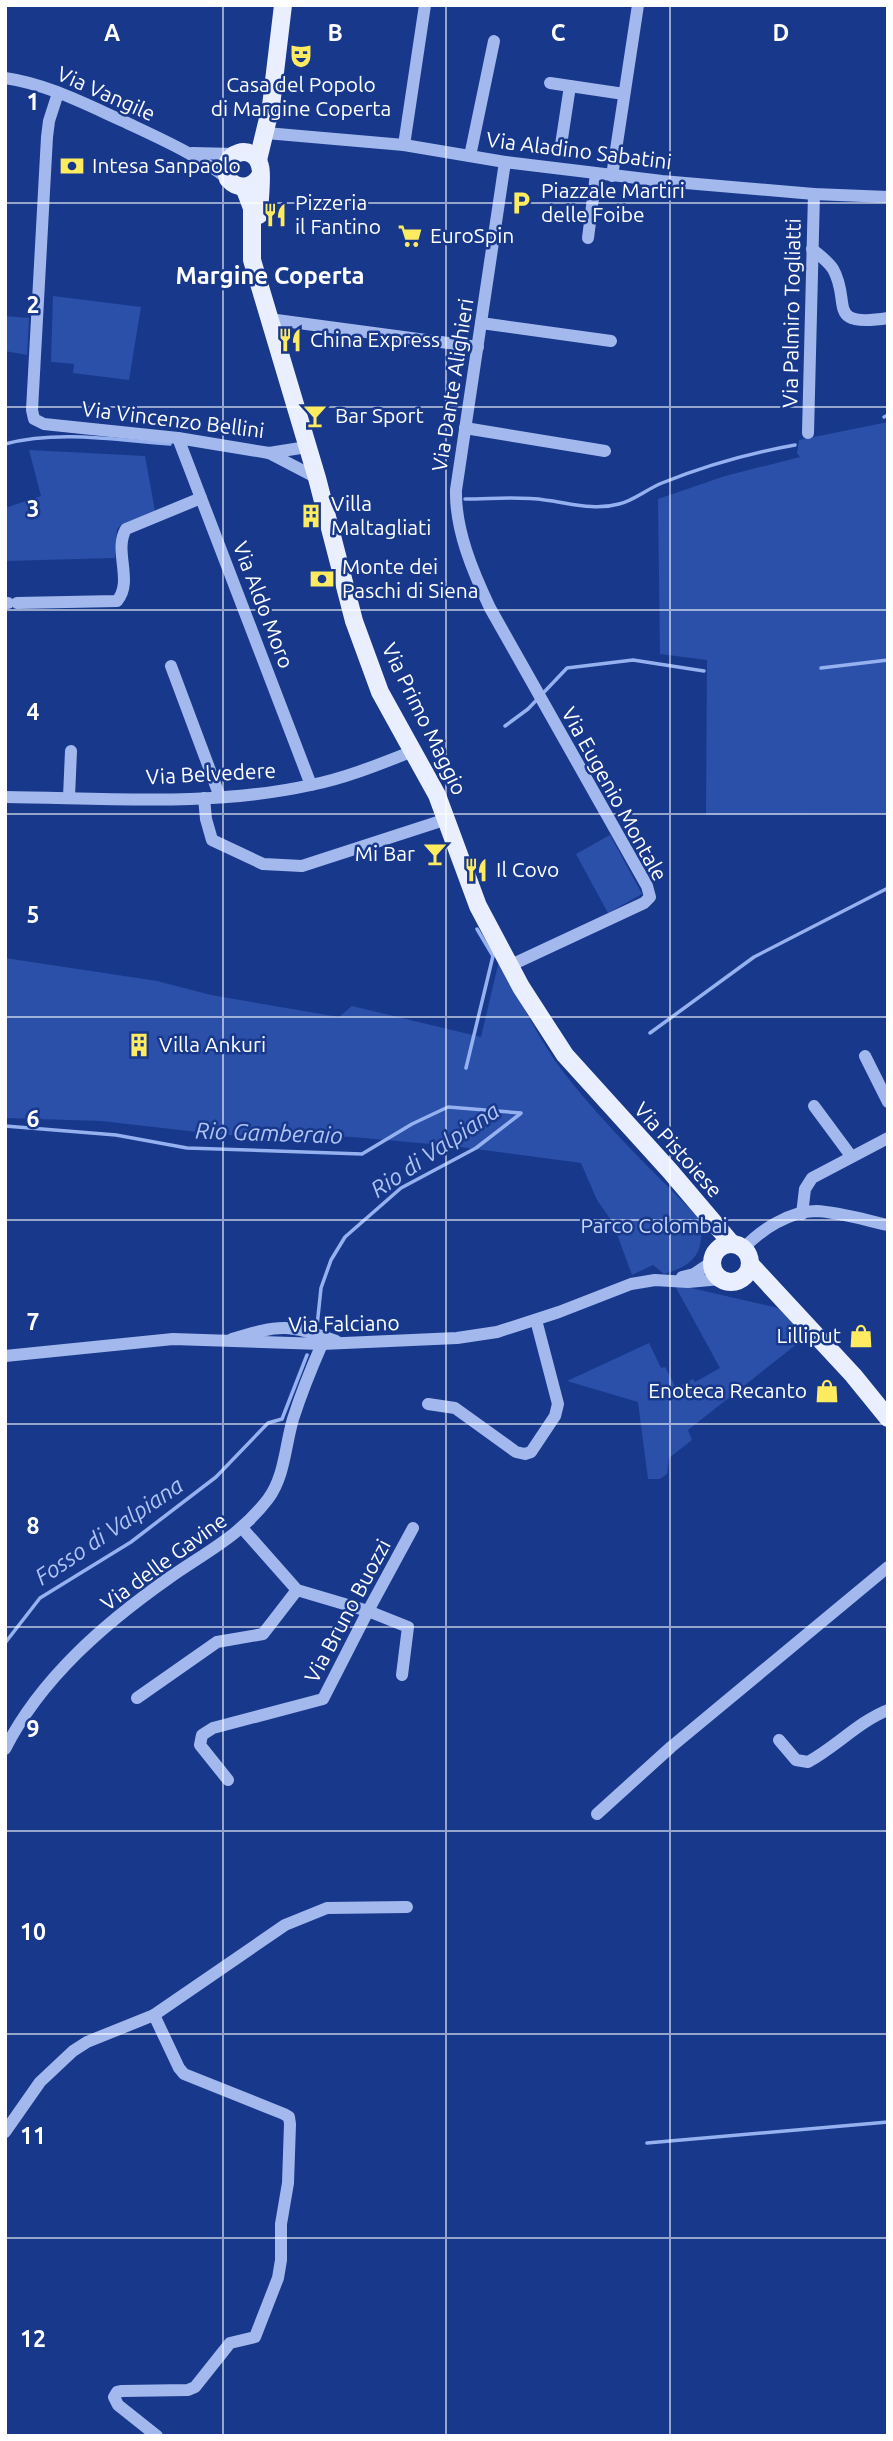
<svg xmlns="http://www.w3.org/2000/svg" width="893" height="2441" font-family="Ubuntu,sans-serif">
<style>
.green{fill:#2b50aa}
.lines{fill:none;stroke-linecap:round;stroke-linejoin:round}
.stream{stroke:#95b1f0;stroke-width:3.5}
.minor{stroke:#a3b9ee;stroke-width:12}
.major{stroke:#eaefff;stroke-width:18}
.grid{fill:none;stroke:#fff;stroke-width:2;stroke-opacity:0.55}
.labels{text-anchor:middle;stroke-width:5;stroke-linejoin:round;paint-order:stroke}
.poi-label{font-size:21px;fill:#fff;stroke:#18388b;text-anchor:start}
.street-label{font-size:21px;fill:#fff;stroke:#18388b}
.park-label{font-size:21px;fill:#c9d7fa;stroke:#18388b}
.water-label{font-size:23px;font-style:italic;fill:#afc3f5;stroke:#18388b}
.quarter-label{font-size:24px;font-weight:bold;fill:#fff;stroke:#18388b}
.grid-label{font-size:23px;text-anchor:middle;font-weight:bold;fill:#fff;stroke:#18388b;stroke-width:5;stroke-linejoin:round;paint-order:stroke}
</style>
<rect width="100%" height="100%" fill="#18388b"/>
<g class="green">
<polygon points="53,296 141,307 129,380 73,373 74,364 51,362"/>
<polygon points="5,316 29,318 27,355 5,351"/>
<polygon points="888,422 888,814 706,815 707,660 660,654 658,499 725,476 800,457 797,453 799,440"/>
<polygon points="29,450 145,456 155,511 121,525 117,529 115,558 5,561 5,508 41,496"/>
<polygon points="610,835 642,894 608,913 576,854"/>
<path d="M 5,958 L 157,981 L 211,995 L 339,1017 L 352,1006 L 481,1037 L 499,961 C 519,998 538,1039 564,1073 C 605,1126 654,1172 700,1219 C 705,1251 696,1265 664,1274 L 653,1265 L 632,1275 L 613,1223 L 597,1200 L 581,1163 L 453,1146 L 353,1137 L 224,1135 L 101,1121 L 5,1118 Z"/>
<polygon points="674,1284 782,1309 807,1336 688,1430 692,1440 669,1458 667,1474 660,1479 648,1479 638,1402 567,1381 649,1343 661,1368 665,1367 676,1388 693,1379 695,1382 720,1368"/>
</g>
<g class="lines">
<g class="stream">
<polyline points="884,417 888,415"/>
<path d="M 5,444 C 58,430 116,440 170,444"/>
<path d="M 465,499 C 492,499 519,496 545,500 C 570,503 594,511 619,504 C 633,501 647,489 662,483 C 704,466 750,453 795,445"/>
<polyline points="821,668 888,660"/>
<polyline points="505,726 528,709 567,668 633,660 704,671"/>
<polyline points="650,1033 754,957 888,888"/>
<polyline points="466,1068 493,956 477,929"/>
<polyline points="5,1126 116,1135 187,1148 362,1154 412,1124 448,1107 521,1113"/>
<polyline points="317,1326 321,1288 331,1260 345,1237 401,1188 476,1148 520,1114"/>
<polyline points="5,1643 40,1598 131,1542 216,1477 268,1423 282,1419 307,1355"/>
<polyline points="647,2143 888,2122"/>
</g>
<g class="minor">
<path d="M 5,78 C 47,84 85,104 123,121 C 159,138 196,154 228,179"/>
<polyline points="550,83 624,94"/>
<polyline points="58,93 49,121 47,137 32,410 34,419 44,424 178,438 269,453 307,447"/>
<polyline points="266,133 404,145 505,162 662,181 814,194 888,197"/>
<polyline points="404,145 425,5"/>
<polyline points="561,145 570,86"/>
<polyline points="192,153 235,154"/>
<polyline points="470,156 494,41"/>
<path d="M 505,162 L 456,490 C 455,530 473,572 490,608 L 647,886 L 650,897 L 644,903 L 509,966"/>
<polyline points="612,176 638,5"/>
<polyline points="588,238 596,174"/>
<path d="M 812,249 C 819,255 828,261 833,269 C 852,302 824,328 888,318"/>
<polyline points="269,319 478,347"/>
<polyline points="481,323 611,341"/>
<polyline points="465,428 605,451"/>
<polyline points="808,433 814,194"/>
<polyline points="178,438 311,785"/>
<polyline points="269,453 317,478"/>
<polyline points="5,603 8,603"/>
<path d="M 17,603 L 117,601 C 134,581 113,551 126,529 L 201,498"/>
<polyline points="171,666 220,797"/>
<path d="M 5,797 C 106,798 212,807 311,785 C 346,778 380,764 413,751"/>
<polyline points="69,797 71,751"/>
<polyline points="204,798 206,819 212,840 263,864 302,866 447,819"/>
<polyline points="865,1056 888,1102"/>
<polyline points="814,1106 851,1156"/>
<polyline points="802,1214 805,1189 812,1178 888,1138"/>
<path d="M 743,1249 C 760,1230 790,1211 816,1211 C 839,1212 865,1220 888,1225"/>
<polyline points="682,1277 694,1274 712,1262"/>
<path d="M 232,1339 C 282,1324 287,1324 336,1341"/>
<polyline points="5,1356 173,1339 322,1344 457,1338 497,1332 559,1312 631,1284 655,1280 688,1282 721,1279"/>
<polyline points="428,1404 455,1408 516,1452 525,1454 531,1452 555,1416 558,1404 536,1320"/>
<polyline points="243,1529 297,1590 368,1611 408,1627 402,1675"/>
<polyline points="137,1698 217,1642 263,1634 297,1590"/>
<path d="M 779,1740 L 796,1760 L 808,1762 C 836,1747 858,1722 888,1710"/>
<path d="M 5,1749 C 41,1678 105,1623 169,1578 C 206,1552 240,1536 268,1499 C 285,1476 285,1446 293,1419 C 301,1394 311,1369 322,1344"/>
<polyline points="228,1780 200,1745 202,1735 213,1728 323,1699 368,1611 413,1528"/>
<polyline points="597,1814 671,1747 888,1567"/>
<polyline points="154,2015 179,2068 184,2074 284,2114 289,2117 290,2124 288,2183 281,2224 281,2260 278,2278 255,2337 230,2343 195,2387 188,2390 122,2391 117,2392 114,2397 118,2405 157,2436"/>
<polyline points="5,2132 40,2082 73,2051 87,2042 154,2015 285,1925 327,1908 407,1907"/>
</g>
<g class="major">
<polyline points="258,160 271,106 283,5"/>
<polyline points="244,187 252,208 252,260 317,478 354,621 380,692 437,795 478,906 521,987 565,1055 670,1171 732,1244"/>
<path d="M 259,215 C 259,203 263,175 260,166 C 255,142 218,151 228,179 C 238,190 252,189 260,176"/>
<circle cx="731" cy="1263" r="19"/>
<polyline points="750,1264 853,1375 888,1418"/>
</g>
</g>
<path class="grid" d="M 223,5 L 223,2436M 446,5 L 446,2436M 670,5 L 670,2436M 5,203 L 888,203M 5,407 L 888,407M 5,610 L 888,610M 5,814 L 888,814M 5,1017 L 888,1017M 5,1220 L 888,1220M 5,1424 L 888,1424M 5,1627 L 888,1627M 5,1831 L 888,1831M 5,2034 L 888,2034M 5,2238 L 888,2238"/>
<defs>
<g id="theatre-bare" transform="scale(1.89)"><path d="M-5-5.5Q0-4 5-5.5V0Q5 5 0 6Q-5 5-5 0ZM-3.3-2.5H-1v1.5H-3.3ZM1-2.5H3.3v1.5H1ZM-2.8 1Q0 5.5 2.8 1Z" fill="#ffeb60" stroke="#18388b" stroke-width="2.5" paint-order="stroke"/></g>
<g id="bank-bare" transform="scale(1.89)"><path d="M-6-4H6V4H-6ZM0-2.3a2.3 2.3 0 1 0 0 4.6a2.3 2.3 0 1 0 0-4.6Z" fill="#ffeb60" stroke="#18388b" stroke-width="2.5" paint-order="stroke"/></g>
<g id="parking-bare" transform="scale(1.89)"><path d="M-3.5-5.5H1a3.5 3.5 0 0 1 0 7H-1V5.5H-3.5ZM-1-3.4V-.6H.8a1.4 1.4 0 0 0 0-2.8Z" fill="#ffeb60" stroke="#18388b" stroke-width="2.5" paint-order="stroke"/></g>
<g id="restaurant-bare" transform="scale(1.89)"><path d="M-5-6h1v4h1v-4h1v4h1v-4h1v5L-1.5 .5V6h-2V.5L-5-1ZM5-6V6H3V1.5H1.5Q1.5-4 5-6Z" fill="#ffeb60" stroke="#18388b" stroke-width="2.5" paint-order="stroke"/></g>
<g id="supermarket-bare" transform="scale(1.89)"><path d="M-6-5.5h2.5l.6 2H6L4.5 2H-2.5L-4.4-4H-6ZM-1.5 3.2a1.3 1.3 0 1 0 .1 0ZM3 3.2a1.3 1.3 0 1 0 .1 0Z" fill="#ffeb60" stroke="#18388b" stroke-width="2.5" paint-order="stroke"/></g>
<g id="bar-bare" transform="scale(1.89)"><path d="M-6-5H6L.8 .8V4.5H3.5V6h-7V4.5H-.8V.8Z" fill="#ffeb60" stroke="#18388b" stroke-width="2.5" paint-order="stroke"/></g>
<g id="building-bare" transform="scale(1.89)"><path d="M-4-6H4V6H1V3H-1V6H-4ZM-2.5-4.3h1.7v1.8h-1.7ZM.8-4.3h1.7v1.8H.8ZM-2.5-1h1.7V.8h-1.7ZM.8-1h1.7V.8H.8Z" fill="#ffeb60" stroke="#18388b" stroke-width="2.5" paint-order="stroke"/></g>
<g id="shop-bare" transform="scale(1.89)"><path d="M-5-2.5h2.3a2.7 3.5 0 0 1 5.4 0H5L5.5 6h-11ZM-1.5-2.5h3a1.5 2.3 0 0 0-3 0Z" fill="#ffeb60" stroke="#18388b" stroke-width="2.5" paint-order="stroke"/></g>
</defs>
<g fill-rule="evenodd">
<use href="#theatre-bare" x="301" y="56"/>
<use href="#bank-bare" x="72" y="166"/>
<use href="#parking-bare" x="521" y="203"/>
<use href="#restaurant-bare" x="275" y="215"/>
<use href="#supermarket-bare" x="410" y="236"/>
<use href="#restaurant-bare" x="290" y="340"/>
<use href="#bar-bare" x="315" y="416"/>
<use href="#building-bare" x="311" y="516"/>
<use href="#bank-bare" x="322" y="579"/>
<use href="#bar-bare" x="435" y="854"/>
<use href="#restaurant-bare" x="476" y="870"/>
<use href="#building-bare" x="139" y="1045"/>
<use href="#shop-bare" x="861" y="1336"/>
<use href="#shop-bare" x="827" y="1391"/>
</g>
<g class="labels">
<g class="poi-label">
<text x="301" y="92" text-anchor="middle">Casa del Popolo<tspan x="301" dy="24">di Margine Coperta</tspan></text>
<text x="92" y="173">Intesa Sanpaolo</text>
<text x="541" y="198">Piazzale Martiri<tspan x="541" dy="24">delle Foibe</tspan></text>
<text x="295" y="210">Pizzeria<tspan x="295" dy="24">il Fantino</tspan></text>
<text x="430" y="243">EuroSpin</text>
<text x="310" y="347">China Express</text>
<text x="335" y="423">Bar Sport</text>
<text x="331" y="511">Villa<tspan x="331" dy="24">Maltagliati</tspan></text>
<text x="342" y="574">Monte dei<tspan x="342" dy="24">Paschi di Siena</tspan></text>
<text x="415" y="861" text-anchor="end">Mi Bar</text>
<text x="496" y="877">Il Covo</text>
<text x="159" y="1052">Villa Ankuri</text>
<text x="841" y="1343" text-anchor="end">Lilliput</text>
<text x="807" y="1398" text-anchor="end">Enoteca Recanto</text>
</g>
<g class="street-label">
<text transform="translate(106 94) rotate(24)" y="7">Via Vangile</text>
<text transform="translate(579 151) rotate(7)" y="7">Via Aladino Sabatini</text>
<text transform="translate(792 313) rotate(-89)" y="7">Via Palmiro Togliatti</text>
<text transform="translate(453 385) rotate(-81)" y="7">Via Dante Alighieri</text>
<text transform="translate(173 420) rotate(7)" y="7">Via Vincenzo Bellini</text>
<text transform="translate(263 605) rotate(69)" y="7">Via Aldo Moro</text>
<text transform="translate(424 719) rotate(64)" y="7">Via Primo Maggio</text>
<text transform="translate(211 774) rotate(-3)" y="7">Via Belvedere</text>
<text transform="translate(614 794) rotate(61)" y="7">Via Eugenio Montale</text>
<text transform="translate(678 1150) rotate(48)" y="7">Via Pistoiese</text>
<text transform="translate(344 1324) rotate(-1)" y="7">Via Falciano</text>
<text transform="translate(164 1562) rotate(-36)" y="7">Via delle Gavine</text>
<text transform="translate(348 1611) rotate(-62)" y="7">Via Bruno Buozzi</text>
</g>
<g class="park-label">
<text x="654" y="1233">Parco Colombai</text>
</g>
<g class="water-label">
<text transform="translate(269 1133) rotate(2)" y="8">Rio Gamberaio</text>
<text transform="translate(435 1150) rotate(-34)" y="8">Rio di Valpiana</text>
<text transform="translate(109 1531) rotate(-34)" y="8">Fosso di Valpiana</text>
</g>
<g class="quarter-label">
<text x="270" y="284">Margine Coperta</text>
</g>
</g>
<g class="grid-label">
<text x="112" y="41">A</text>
<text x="335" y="41">B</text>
<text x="558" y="41">C</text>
<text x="781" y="41">D</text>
<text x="33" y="110">1</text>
<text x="33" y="313">2</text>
<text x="33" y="517">3</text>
<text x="33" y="720">4</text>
<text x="33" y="923">5</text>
<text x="33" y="1127">6</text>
<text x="33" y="1330">7</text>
<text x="33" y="1534">8</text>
<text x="33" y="1737">9</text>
<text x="33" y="1940">10</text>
<text x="33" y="2144">11</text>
<text x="33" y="2347">12</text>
</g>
<rect width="893" height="2441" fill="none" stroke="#ffffff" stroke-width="14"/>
</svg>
